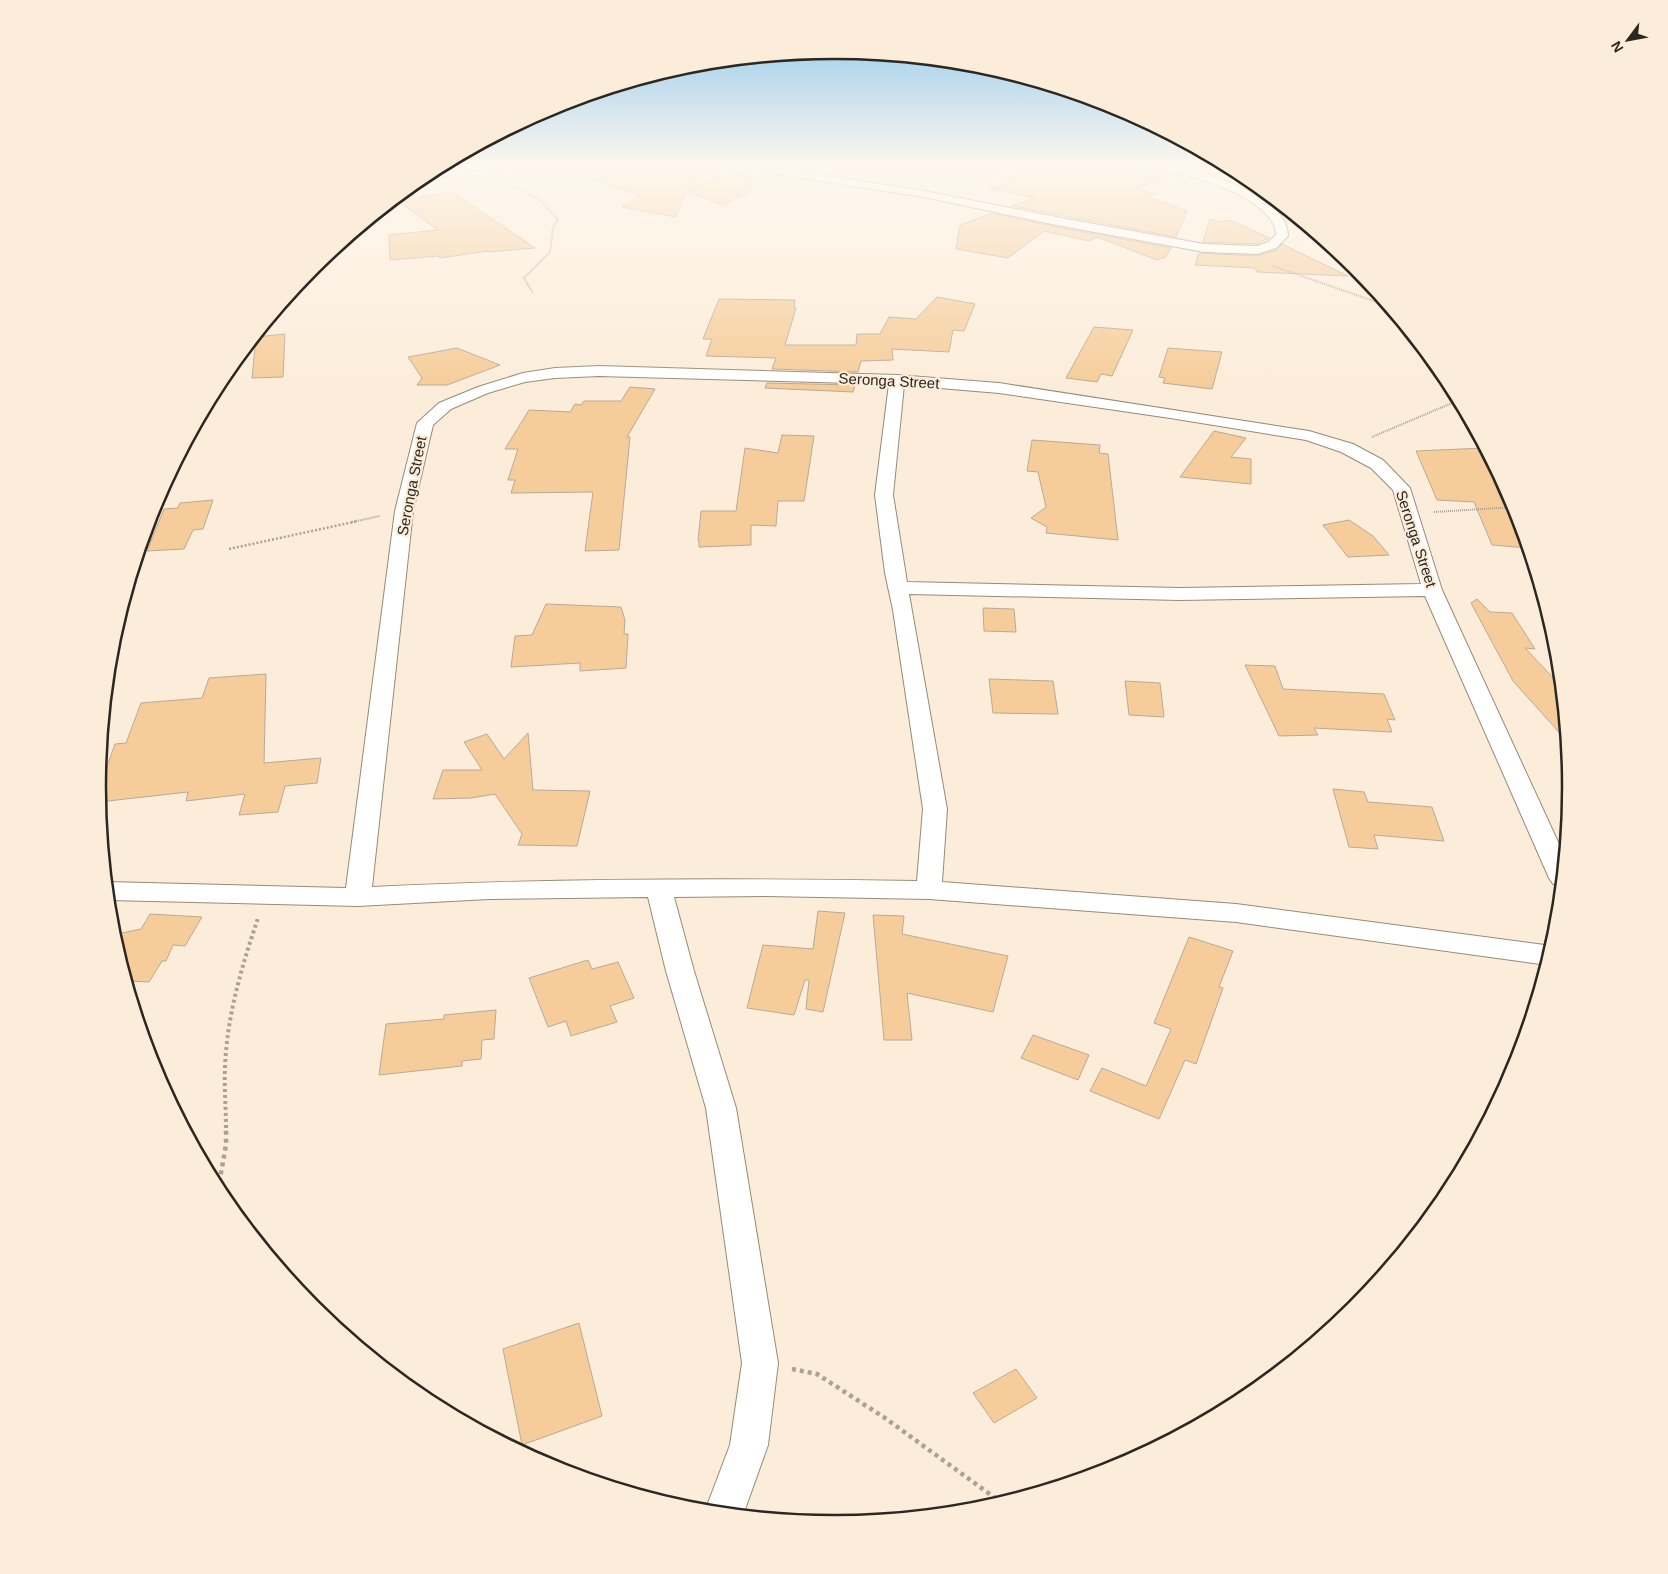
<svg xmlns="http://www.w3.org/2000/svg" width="1668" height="1574" font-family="Helvetica,sans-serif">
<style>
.building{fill:#f6cd9a;stroke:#b8aa98}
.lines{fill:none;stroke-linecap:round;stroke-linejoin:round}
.street-casing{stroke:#988a79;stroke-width:2}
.path-far3{stroke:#aca193;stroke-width:2;stroke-dasharray:1 1;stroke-linecap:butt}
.path-far2{stroke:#aca193;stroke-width:2.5;stroke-dasharray:2 2;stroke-linecap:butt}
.path-far1{stroke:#aca193;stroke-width:4;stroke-dasharray:3 3;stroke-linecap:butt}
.path{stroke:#aca193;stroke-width:4.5;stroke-dasharray:4 4;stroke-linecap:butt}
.street{fill:#fff;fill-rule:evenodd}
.labels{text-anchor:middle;stroke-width:4.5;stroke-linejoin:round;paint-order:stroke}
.far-street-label{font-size:15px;fill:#2c2720;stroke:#fcedda}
.rim{fill:none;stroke:#2c2720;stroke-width:2.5}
</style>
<rect width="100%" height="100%" fill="#fcedda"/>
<g class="building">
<polygon points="575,165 694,165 696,187 738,170 752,173 752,189 723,206 687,191 675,217 622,207 640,196 593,180 603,177"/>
<polygon points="1040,165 1131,165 1173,175 1135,189 1154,194 1145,196 1187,211 1176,237 1012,206 1035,198 989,189 1016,182 997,177"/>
<polygon points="452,192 535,248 488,252 488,251 440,258 438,256 390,260 389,235 438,230 398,201"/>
<polygon points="993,213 1056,227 1171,248 1166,257 1157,260 1097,237 1089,241 1044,231 1008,258 956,249 960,225"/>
<polygon points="1210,219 1219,222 1230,220 1269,238 1257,244 1203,242"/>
<polygon points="1282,244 1348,276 1257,272 1255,268 1195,265 1199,253 1258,256 1277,250"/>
<polygon points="937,297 975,304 964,331 953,330 949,352 892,349 893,360 861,361 858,372 772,369 776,358 706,356 712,339 703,339 719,299 795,300 794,308 796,308 785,345 856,345 857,334 880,334 889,317 916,319"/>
<polygon points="1094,327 1133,330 1112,376 1101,374 1097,382 1066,378"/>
<polygon points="285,334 283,377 252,378 256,337"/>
<polygon points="457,348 500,365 447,385 417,385 422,378 408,357"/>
<polygon points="1168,348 1222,352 1212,389 1163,383 1165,378 1159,377"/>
<polygon points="767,383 855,385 853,392 765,388"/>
<polygon points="630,387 655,389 627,437 630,437 619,550 585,551 593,492 511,493 515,480 508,480 518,449 505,449 529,410 570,412 575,404 581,405 584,401 621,401"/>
<polygon points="1214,431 1246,438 1231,457 1251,459 1251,484 1180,477"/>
<polygon points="782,435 814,436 804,501 778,501 776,526 751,525 751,545 699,547 699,541 698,541 701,511 736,511 745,448 778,453"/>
<polygon points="1032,440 1100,445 1099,453 1108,454 1118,540 1046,533 1047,527 1031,518 1046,507 1038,472 1027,471"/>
<polygon points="1484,448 1515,505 1528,548 1492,545 1474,502 1437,500 1416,451"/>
<polygon points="213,500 203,529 193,530 184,549 147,551 164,509 178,508 180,503"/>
<polygon points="1349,520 1373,536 1389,555 1348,557 1323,525"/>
<polygon points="1477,599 1490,612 1512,613 1535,649 1525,648 1561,686 1566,740 1513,681 1471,603"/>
<polygon points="546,604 621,607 625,620 624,634 628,634 626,668 580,671 580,663 511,667 515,636 532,635"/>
<polygon points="983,608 1014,609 1016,632 984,631"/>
<polygon points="1245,665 1275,666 1283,689 1384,694 1395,720 1387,719 1392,732 1314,728 1318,735 1279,736"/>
<polygon points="266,674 264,763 321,758 317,783 285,786 278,812 239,815 245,794 186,801 188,792 99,802 98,792 115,744 126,743 141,703 202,698 209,678"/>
<polygon points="989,679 1053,681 1058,714 993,713"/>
<polygon points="1125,681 1160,683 1164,717 1129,715"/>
<polygon points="528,733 533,790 590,791 577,846 518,845 522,834 495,794 471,798 433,799 443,770 482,770 464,742 487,734 504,759"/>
<polygon points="1333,789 1364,792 1368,802 1432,807 1444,841 1374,835 1378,849 1349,847"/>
<polygon points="818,911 845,913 823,1012 806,1009 809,980 805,980 794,1015 747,1008 763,945 813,949"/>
<polygon points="150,914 202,917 185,946 173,945 166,961 162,961 149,982 126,981 112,935 141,929"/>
<polygon points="873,915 904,916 902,934 1008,956 993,1012 907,993 912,1040 884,1040"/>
<polygon points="1189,937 1233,951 1219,987 1223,988 1196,1064 1185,1060 1159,1119 1090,1091 1102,1068 1146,1086 1171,1029 1154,1023"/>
<polygon points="588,960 592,969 618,962 634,998 610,1006 617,1022 571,1036 566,1021 548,1027 529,978"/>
<polygon points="496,1010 494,1039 482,1040 481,1059 462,1061 462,1066 379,1075 386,1024 444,1019 444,1015"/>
<polygon points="1033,1035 1089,1055 1078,1080 1021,1058"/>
<polygon points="579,1323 602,1416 522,1445 503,1349"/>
<polygon points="1016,1369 1037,1398 994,1423 973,1393"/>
</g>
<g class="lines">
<g class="street-casing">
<g id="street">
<polygon points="474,165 497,165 492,168 416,181 424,175"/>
<path d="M 730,165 L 758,165 L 924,191 L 1056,217 L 1204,244 L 1257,246 L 1268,242 L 1276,235 C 1275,203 1214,183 1189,176 C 1179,173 1164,172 1156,165 C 1162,165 1169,165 1175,166 C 1206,171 1288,197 1288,236 L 1276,248 L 1258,254 L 1204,252 L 1056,225 L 924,197 L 735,168 Z"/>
<path d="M 599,366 L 897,375 L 999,383 L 1309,431 L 1353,444 L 1383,460 L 1410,488 L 1442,590 L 1564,855 L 1561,886 L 1553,884 L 1549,878 L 1425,596 L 1180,600 L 909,594 L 947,809 L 942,882 L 1236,904 L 1552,946 L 1547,965 L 1236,922 L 929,899 L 765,896 L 674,897 L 694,971 L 736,1108 L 778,1363 L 768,1445 L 743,1515 L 705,1511 L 730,1445 L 742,1363 L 706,1108 L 666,971 L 648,897 L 489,899 L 358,906 L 108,900 L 107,882 L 346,888 L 395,511 L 417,423 L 439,403 L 478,387 L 523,373 L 555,368 ZM 599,376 L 889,384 L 875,495 L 885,573 L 893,610 L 923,809 L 917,881 C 735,878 554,878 372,887 L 413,511 L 433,425 L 451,409 L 488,393 L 525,382 L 555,378 ZM 904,385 L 999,393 L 1170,418 L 1306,440 L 1341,452 L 1371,468 L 1393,490 L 1421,584 L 1180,588 L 907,582 L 893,495 Z"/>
</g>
</g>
<g class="path-far3">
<polyline points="502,180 541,201 558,219 553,228 550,252 524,278 533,293"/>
<polyline points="1273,266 1388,306"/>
<polyline points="1372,437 1459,400"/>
<polyline points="1434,512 1515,507"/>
<polyline points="352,522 380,516"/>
</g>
<polyline class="path-far2" points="229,549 358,521"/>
<path class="path-far1" d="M 226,1128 C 226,1107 224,1087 225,1067 C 227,1015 242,966 258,918"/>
<g class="path">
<polyline points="218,1190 226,1145 226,1126"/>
<polyline points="792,1369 817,1374 885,1418 1002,1503"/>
</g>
<use href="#street" class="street"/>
</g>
<linearGradient id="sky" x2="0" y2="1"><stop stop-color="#86c4ed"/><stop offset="0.43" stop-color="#fef7ee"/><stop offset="1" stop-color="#fef7ee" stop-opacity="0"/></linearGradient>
<rect width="1668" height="386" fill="url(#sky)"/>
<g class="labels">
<g class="far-street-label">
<text transform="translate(889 381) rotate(3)" y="5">Seronga Street</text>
<text transform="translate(412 486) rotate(-79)" y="5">Seronga Street</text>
<text transform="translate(1416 539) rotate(72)" y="5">Seronga Street</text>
</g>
</g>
<path d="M0 0H1668V1574H0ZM106 787a728 728 0 1 1 1456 0a728 728 0 1 1-1456 0Z" fill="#fcedda" fill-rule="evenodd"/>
<path class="rim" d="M106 787a728 728 0 1 1 1456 0a728 728 0 1 1-1456 0Z"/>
<g transform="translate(1628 40) rotate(238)" stroke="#fcedda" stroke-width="4" paint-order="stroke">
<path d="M0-4L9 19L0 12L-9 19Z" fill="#2c2720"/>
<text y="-8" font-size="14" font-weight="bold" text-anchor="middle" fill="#2c2720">N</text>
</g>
</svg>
